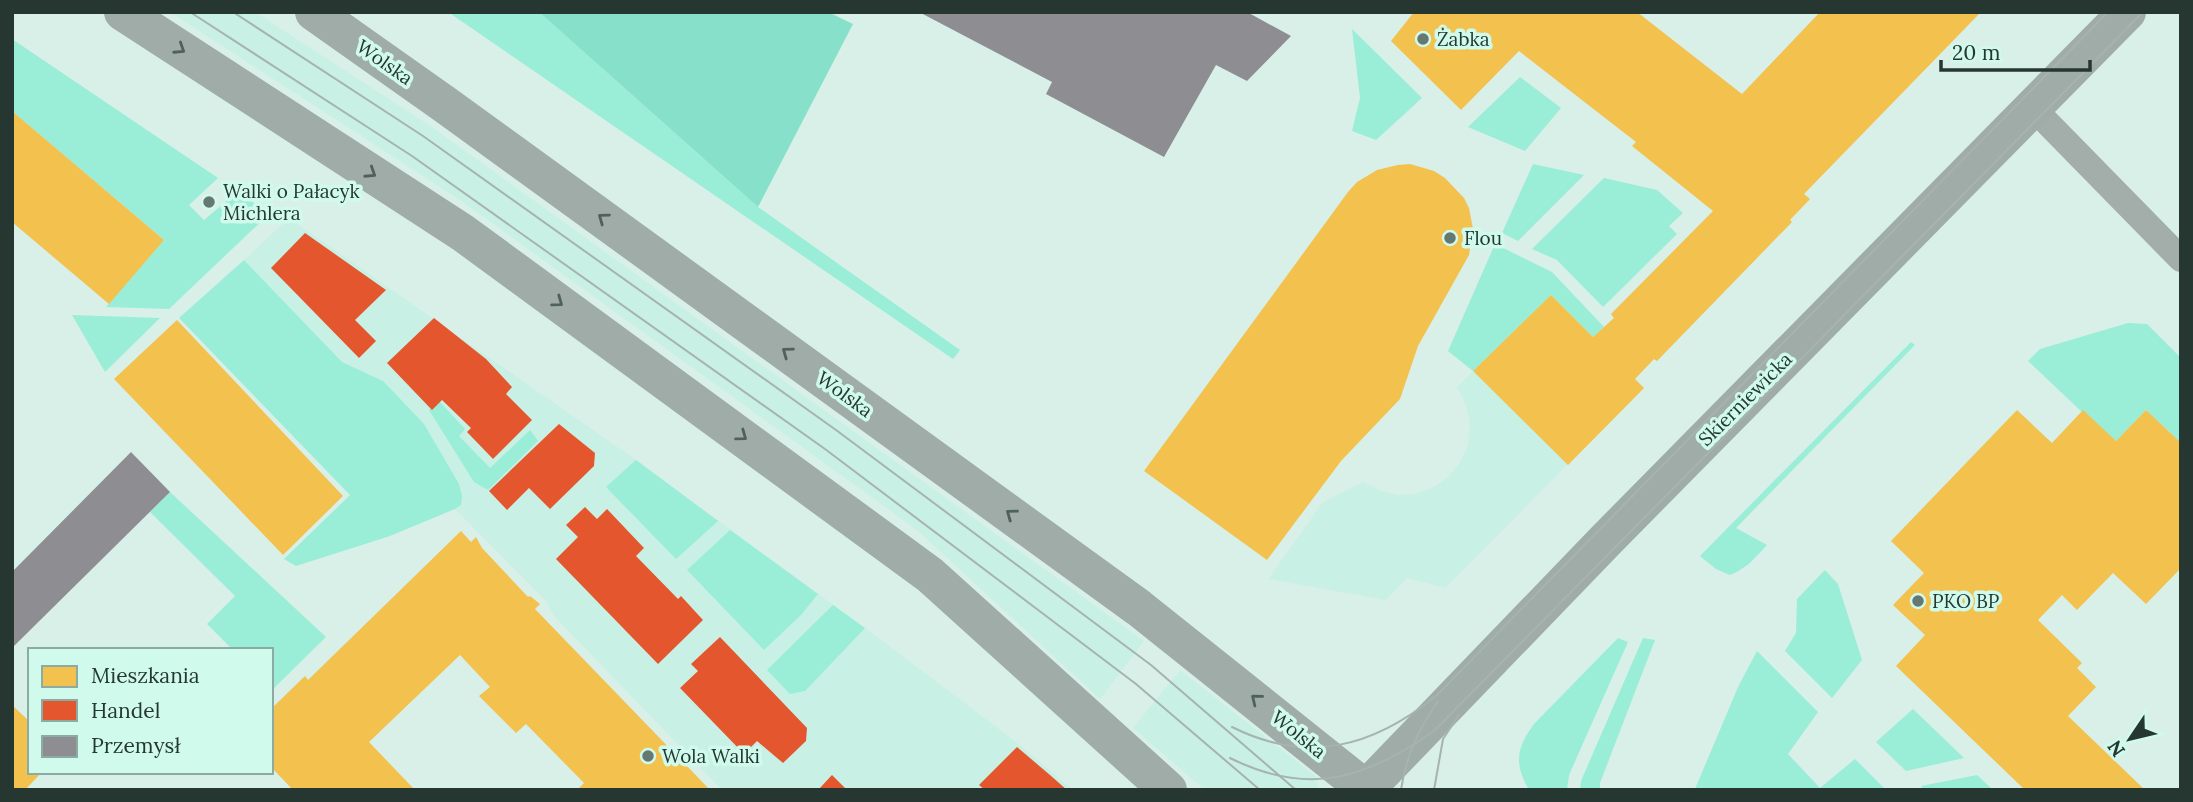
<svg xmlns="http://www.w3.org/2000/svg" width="2193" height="802" font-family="Lora,serif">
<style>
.built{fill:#c9f0e4}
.green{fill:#9aedd7}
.forest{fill:#87e0ca}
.homes{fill:#f2c14e}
.shops{fill:#e4572e}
.industry{fill:#8d8d92}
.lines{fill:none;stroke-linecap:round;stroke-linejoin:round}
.lane{stroke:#a3adaa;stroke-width:26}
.secondary{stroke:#9faca8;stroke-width:38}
.tram{stroke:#a6b3ae;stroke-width:2}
.oneway{stroke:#50605b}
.poi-dot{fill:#657872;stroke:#cffaec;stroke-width:2.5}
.labels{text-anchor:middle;stroke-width:7;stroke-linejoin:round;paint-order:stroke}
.poi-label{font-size:19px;fill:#263732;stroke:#cffaec;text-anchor:start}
.street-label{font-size:19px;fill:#263732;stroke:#cffaec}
</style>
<rect width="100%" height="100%" fill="#d9f0e8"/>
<g class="built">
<polygon points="170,12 255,12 432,127 1144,641 1100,699 917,530 460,200"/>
<polygon points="1772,153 1808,190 1804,194 1810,199 1790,219 1792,222 1657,361 1654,359 1635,379 1644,388 1445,588 1407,578 1386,600 1268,579 1323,502 1363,482 1379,490 1397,495 1415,494 1432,488 1447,478 1460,463 1468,445 1470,425 1466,405 1457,387 1551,295 1594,337 1614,318 1611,314"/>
<polygon points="289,218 636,460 865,628 1020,745 1073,790 722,790 554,616 547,602 455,509 461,505 383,381 342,362 244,260"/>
<polygon points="1180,670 1318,778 1317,790 1205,790 1133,728"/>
</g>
<g class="green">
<polygon points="448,12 539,12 758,207 960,350 953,359"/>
<polygon points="1352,29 1422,98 1376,140 1352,131 1360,98"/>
<polygon points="12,39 218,178 189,205 204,220 236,193 271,212 169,309 106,307 164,240 12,111"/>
<polygon points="1520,77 1561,108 1525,151 1468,127"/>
<polygon points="1533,164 1584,175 1518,241 1502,233"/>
<polygon points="1604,178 1657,190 1683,213 1669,226 1677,234 1603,307 1557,260 1532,249"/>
<polygon points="1495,244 1552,272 1604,327 1593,337 1551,295 1473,371 1448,351"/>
<polygon points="244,260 342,362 383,381 424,424 459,484 462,496 461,505 455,509 390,536 296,566 284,559 350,495 179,318"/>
<polygon points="72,315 160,318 105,372"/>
<polygon points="2128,323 2147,324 2181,358 2181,439 2179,441 2146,410 2116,441 2082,412 2028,361 2040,349"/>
<path d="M 1911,342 L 1915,345 L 1736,528 L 1767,545 C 1755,558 1746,569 1730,575 L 1716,569 L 1700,556 Z"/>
<polygon points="438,400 465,429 459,436 490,468 530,430 538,441 488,490 474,482 429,410"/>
<polygon points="636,460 718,521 676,559 606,487"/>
<polygon points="170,492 326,637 271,691 271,650 233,650 207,624 235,596 150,512"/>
<polygon points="730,530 818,594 801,615 764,650 687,570"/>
<polygon points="1825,570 1838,584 1862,660 1832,698 1785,651 1796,633 1797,599"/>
<polygon points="833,605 865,628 805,691 790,694 767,670"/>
<path d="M 1618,638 L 1628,642 L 1569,775 L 1567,790 L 1529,790 C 1514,764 1516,748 1534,724 Z"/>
<polygon points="1643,638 1655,640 1600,783 1600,790 1580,790 1581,781"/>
<polygon points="1757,651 1818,712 1788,754 1820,788 1855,759 1886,790 1695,789 1738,687"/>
<polygon points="1913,709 1964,758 1906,771 1876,742"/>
<polygon points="1977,775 1993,790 1924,790 1921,786"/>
</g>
<polygon class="forest" points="539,12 828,12 853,24 758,207"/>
<g class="homes">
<polygon points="1414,12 1637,12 1742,94 1820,12 1981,12 1804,194 1810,199 1790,220 1792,222 1657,361 1654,359 1635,379 1644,388 1568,465 1473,371 1551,295 1593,337 1614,318 1611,314 1713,211 1632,146 1636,142 1519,51 1461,110 1391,41"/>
<polygon points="12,111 164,240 109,304 12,222"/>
<polygon points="1410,164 1434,171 1445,178 1464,198 1469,208 1473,229 1469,255 1418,346 1400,399 1341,461 1267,560 1144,471 1348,192 1357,182 1377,170 1398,165"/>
<polygon points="177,320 343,496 283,555 114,379"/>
<polygon points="2017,410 2052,443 2083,410 2116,441 2146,410 2179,441 2181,439 2181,568 2146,604 2113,573 2077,610 2062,595 2038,620 2082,663 2077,668 2096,687 2068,716 2145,790 2025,790 1896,666 1925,635 1893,605 1924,573 1891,541"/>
<polygon points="461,531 471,542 476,537 482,548 528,597 530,596 540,604 535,609 677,756 680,753 689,762 686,765 710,790 577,790 584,783 526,724 516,733 479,696 490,687 460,655 369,742 414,789 413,790 293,790 271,767 271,709 305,676 308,680"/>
<polygon points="12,705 30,722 30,772 42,772 25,790 12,790"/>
</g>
<g class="shops">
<polygon points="305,233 386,290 355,320 376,341 359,358 271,268"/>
<polygon points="434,318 486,359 512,387 506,394 532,420 493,459 467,432 471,428 442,400 432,410 387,363"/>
<polygon points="559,424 595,453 594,466 550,509 529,488 507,510 489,491"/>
<polygon points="585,507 597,519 607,509 644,548 636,556 678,599 681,596 703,620 658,664 556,559 578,537 566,525"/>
<polygon points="720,637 807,728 806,741 783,763 757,741 744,754 680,688 698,671 691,664"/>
<polygon points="1017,747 1050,775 1067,790 985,790 979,785"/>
<polygon points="832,775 847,790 818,790"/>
</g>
<g class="industry">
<polygon points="919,12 1247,12 1291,36 1247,81 1216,65 1164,157 1046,94 1052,82"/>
<polygon points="131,452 170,492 12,648 12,572"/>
</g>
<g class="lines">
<polyline class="lane" points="2033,108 2181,259"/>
<g class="secondary">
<polyline points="123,12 463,233 930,575 1168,790"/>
<polyline points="314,12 447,106 1139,608 1367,790"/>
<polyline points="1365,790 1606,540 2127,12"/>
</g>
<g class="tram">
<polyline points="190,12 412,156 825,449 1136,684 1260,790"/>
<polyline points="233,12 423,136 836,430 1151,665 1296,790"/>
<path d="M 1232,727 C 1308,765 1373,747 1436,696 L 2108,12"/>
<path d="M 1230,758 C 1308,797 1366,779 1434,731 L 2143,12"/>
<path d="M 1401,790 C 1406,755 1419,729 1438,701"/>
<polyline points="1434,790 1443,739 1459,715"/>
</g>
</g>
<defs><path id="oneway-chevron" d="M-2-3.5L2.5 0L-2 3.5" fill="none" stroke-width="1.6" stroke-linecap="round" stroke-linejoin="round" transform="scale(1.75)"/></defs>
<g class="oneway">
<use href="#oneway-chevron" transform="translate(180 49) rotate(33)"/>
<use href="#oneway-chevron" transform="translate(371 173) rotate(33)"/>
<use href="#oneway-chevron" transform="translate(603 218) rotate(-144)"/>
<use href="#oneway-chevron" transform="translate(558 302) rotate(36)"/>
<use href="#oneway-chevron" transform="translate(787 352) rotate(-144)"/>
<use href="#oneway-chevron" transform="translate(742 436) rotate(36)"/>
<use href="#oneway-chevron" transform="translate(1011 514) rotate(-144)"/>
<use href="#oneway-chevron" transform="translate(1256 699) rotate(-141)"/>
</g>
<g class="poi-dot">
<circle cx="1423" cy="39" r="7"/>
<circle cx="209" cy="202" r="7"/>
<circle cx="1450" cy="238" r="7"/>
<circle cx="1918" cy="601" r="7"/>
<circle cx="648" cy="756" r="7"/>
</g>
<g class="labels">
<g class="poi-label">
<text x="1437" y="46">Żabka</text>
<text x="223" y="198">Walki o Pałacyk<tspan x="223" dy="22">Michlera</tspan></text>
<text x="1464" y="245">Flou</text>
<text x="1932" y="608">PKO BP</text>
<text x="662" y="763">Wola Walki</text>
</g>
<g class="street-label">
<text transform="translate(385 62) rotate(35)" y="7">Wolska</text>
<text transform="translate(845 394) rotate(36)" y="7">Wolska</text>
<text transform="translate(1745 399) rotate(-45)" y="7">Skierniewicka</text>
<text transform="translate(1299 734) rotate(39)" y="7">Wolska</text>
</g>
</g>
<rect width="2193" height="802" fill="none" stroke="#263732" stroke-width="28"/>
<rect x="28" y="648" width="245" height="126" fill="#cffaec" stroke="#8baca2" stroke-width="2"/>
<rect x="42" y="666" width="35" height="21" fill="#f2c14e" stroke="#8baca2" stroke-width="2"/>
<text x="91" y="683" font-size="21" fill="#263732">Mieszkania</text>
<rect x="42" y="700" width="35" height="21" fill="#e4572e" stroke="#8baca2" stroke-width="2"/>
<text x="91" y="718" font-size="21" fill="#263732">Handel</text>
<rect x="42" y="736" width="35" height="21" fill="#8d8d92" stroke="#8baca2" stroke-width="2"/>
<text x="91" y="753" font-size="21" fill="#263732">Przemysł</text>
<g transform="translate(2130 739) rotate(235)" stroke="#cffaec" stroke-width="5" paint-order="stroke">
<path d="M0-5L12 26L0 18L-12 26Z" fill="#263732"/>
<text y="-10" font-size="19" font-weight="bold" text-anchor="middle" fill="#263732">N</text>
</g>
<path d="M1941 60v10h149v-10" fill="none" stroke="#263732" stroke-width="3.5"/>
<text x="1952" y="60" font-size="21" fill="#263732" stroke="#cffaec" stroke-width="5" paint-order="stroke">20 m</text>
</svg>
